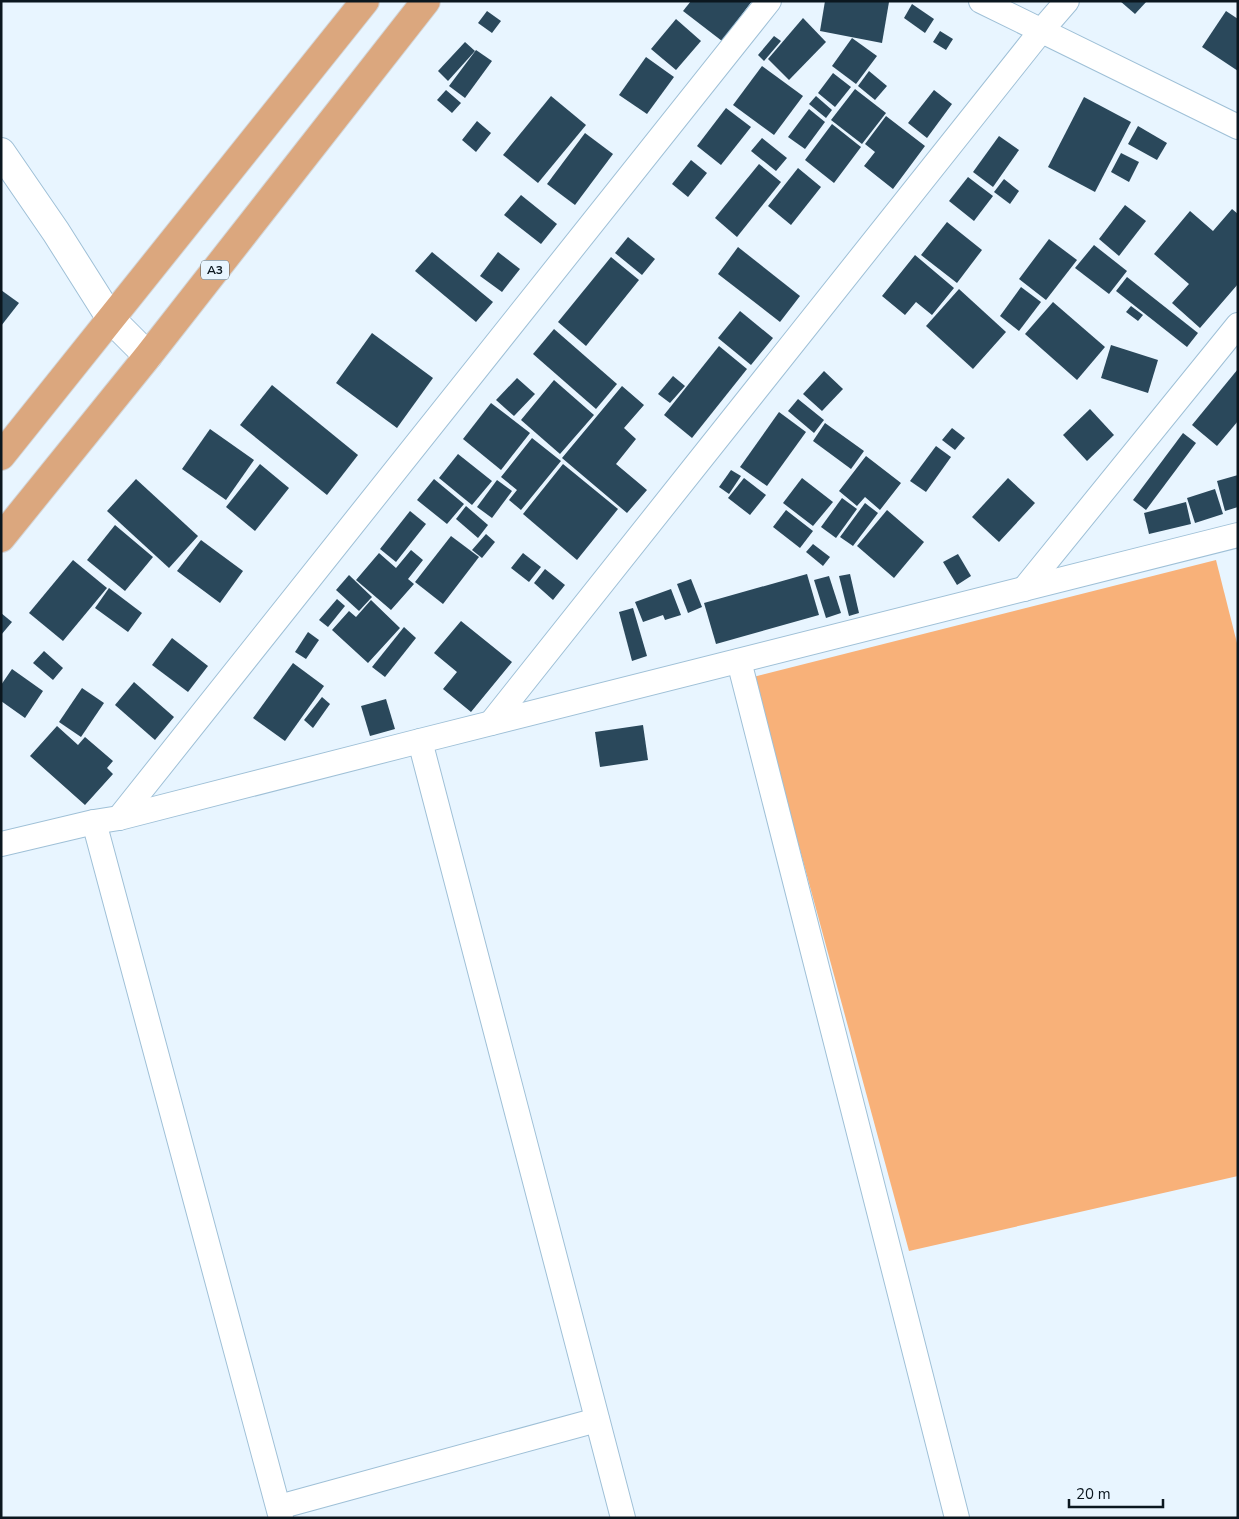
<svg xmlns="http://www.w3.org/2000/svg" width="1239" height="1519" font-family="'Nunito Sans',sans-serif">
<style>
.forest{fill:#f8b179}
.building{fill:#2a485b}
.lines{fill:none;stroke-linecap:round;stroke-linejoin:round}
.minor-casing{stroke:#9fc0d7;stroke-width:26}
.tertiary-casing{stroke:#9fc0d7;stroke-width:30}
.trunk-casing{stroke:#d3d5d7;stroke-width:30}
.minor{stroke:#fff;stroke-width:24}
.tertiary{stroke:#fff;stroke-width:28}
.trunk{stroke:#dba77e;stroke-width:28}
.labels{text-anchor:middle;stroke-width:5;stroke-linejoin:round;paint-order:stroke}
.shield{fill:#e8f5ff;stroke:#4d5a62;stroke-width:1}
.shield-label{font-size:12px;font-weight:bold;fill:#0b171f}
</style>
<rect width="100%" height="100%" fill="#e8f5ff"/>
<polygon class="forest" points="1216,560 1238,647 1238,1176 909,1251 753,677"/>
<g class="building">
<polygon points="691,1 752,1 722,41 683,11"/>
<polygon points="825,1 889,2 882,43 820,31"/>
<polygon points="1120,1 1147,1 1135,14"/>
<polygon points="912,4 934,19 925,33 904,18"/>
<polygon points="487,11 501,21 492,33 478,23"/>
<polygon points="1226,11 1238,19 1238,71 1202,47"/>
<polygon points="803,18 826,42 789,80 768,59"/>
<polygon points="676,19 701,41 676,70 651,49"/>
<polygon points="940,31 953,39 946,50 933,42"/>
<polygon points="774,36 781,41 764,61 758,55"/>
<polygon points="852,38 877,56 856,84 832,66"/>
<polygon points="465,42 475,51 448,81 438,71"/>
<polygon points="476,50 492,61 465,98 449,86"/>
<polygon points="646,57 674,77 647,114 619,95"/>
<polygon points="762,66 803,96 774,135 733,105"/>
<polygon points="869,71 887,86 875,100 858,86"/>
<polygon points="833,73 851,87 835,107 818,93"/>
<polygon points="855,89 886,113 862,144 831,120"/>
<polygon points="446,90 461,103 452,113 437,100"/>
<polygon points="934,90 952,104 927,138 908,123"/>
<polygon points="551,96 586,125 538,183 503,155"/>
<polygon points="816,96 832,110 826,118 809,104"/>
<polygon points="1084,97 1131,122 1095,192 1048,167"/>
<polygon points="726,108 751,127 721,165 697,146"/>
<polygon points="809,109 825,122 805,149 788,137"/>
<polygon points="886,116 925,146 893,189 864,166 875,152 865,144"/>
<polygon points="477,121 491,133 476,152 462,140"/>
<polygon points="832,124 861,147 834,183 805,160"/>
<polygon points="1138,126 1167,143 1157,160 1128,144"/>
<polygon points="585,133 613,154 575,205 547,184"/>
<polygon points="999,136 1019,150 993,187 973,172"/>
<polygon points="762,138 787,158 776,171 751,151"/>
<polygon points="1121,153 1139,162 1129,182 1111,172"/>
<polygon points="691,160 707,173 688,197 672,184"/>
<polygon points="759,164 781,182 737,237 715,218"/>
<polygon points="798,168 821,187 791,225 768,206"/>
<polygon points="968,177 993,196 974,221 949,201"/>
<polygon points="1004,179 1019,191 1010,204 994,192"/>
<polygon points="521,195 557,224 541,244 504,215"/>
<polygon points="1125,205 1146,221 1119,256 1099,239"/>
<polygon points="1232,209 1238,214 1238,284 1200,328 1172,303 1189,284 1154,254 1190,211 1213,231"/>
<polygon points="947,222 982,250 957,283 921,255"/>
<polygon points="628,237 655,259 642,275 615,253"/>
<polygon points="1049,239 1077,260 1046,300 1019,279"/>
<polygon points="1094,245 1127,271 1109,294 1075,268"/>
<polygon points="738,247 800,296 780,322 718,274"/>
<polygon points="432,252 493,302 476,322 415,271"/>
<polygon points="498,252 520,269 502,292 480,276"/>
<polygon points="915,255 954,288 932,315 916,302 905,315 882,296"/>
<polygon points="611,257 639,280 586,346 558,322"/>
<polygon points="1127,277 1198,333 1187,347 1116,291"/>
<polygon points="1021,287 1041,302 1019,331 1000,316"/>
<polygon points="959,289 1006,332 973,369 926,326"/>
<polygon points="1,290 19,303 1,326"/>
<polygon points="1053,302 1105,347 1077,380 1025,334"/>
<polygon points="1131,306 1143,315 1138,321 1126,312"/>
<polygon points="740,311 773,338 751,365 718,338"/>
<polygon points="554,329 617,384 596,409 533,354"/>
<polygon points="372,333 433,378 397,428 336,383"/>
<polygon points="1111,345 1158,360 1148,393 1101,378"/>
<polygon points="719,346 747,369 692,438 664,415"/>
<polygon points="1238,369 1238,421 1217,446 1192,425"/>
<polygon points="824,371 843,389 822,411 803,394"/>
<polygon points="673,376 685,386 670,403 658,394"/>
<polygon points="517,378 535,394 514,416 496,400"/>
<polygon points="554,380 594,415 560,454 521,420"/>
<polygon points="272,385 358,455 327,495 240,425"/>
<polygon points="622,386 644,405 624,428 636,439 616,464 647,490 627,513 562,458"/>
<polygon points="798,399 824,420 814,433 788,411"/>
<polygon points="491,403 530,433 501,470 463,439"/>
<polygon points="1090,409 1114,435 1087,461 1063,435"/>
<polygon points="779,412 806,432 767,486 740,467"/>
<polygon points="825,423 864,451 851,469 813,441"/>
<polygon points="952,428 965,438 955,450 942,440"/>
<polygon points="210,429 254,460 226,500 182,469"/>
<polygon points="1183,433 1196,443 1146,510 1133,500"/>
<polygon points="532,438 561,461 521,510 509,500 517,490 501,477"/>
<polygon points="936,446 951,457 926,492 910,481"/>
<polygon points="458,454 492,481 472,505 439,478"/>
<polygon points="866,456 901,483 880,510 865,497 857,506 839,491"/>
<polygon points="260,464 289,488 255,531 226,507"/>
<polygon points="563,464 618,509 577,560 523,514"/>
<polygon points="731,470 741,476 729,494 719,487"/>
<polygon points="1238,475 1238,507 1225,511 1217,481"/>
<polygon points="744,478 766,495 750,515 728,498"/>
<polygon points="802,478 833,502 813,526 783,503"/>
<polygon points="1008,478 1035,503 999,542 972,517"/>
<polygon points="136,479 198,536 169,568 107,511"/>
<polygon points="434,479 464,504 447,524 417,500"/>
<polygon points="497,480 512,491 492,518 477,507"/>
<polygon points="1215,489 1223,514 1195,523 1187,498"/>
<polygon points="842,498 857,509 836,538 821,527"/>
<polygon points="1186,502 1191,524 1149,534 1144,513"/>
<polygon points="865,503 878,513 853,546 840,537"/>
<polygon points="466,506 488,525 478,538 456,519"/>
<polygon points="786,510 813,531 800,548 773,527"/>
<polygon points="887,510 924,542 894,578 857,546"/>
<polygon points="410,511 426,524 396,562 380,549"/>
<polygon points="115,525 153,557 125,591 87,560"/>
<polygon points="486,534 495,542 482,558 472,550"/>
<polygon points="451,536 479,557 443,604 415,582"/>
<polygon points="201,540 243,571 220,603 177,571"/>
<polygon points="813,544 830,557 823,566 806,552"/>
<polygon points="411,550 423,560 408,579 414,584 391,610 356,580 379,553 396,568"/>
<polygon points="523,553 541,567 529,582 511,568"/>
<polygon points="958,554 971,576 957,585 943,562"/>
<polygon points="73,560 107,588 63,641 29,613"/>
<polygon points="545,569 565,585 553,600 534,583"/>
<polygon points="807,574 819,615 716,644 704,603"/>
<polygon points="850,574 859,613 849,616 839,576"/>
<polygon points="349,575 372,597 359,611 336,590"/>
<polygon points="829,576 841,613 826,618 814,580"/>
<polygon points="691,579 702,607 688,613 677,584"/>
<polygon points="109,588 142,613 128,632 95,608"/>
<polygon points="671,589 681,615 665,620 663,615 643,622 635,602"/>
<polygon points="337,599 345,606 328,627 319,620"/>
<polygon points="371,600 400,628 368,663 332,630 349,611 356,617"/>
<polygon points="633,608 647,656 632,661 619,612"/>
<polygon points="1,613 12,622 1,635"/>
<polygon points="461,621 512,662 471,712 443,689 457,672 434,653"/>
<polygon points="404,627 416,638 385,677 372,667"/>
<polygon points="308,632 319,640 306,659 295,652"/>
<polygon points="172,638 208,666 188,692 152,665"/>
<polygon points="44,651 63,668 53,680 33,663"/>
<polygon points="293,663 324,686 285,741 253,718"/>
<polygon points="12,669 43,691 25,718 1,701 1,685"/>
<polygon points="134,682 174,717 155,740 115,705"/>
<polygon points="82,688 104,703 81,737 59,722"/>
<polygon points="322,697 330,704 313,728 304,720"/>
<polygon points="386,699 395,729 370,736 361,706"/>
<polygon points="643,725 648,760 600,767 595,732"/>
<polygon points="57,726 78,745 85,737 113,761 107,768 113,774 85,805 30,756"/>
</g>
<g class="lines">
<g class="minor-casing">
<g id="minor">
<polyline points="981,1 1238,127"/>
<polyline points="1024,589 1238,325"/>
<polyline points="739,661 957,1518"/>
<polyline points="491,723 1041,31 1067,1"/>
<polyline points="420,741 623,1518"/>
<polyline points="119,818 769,1"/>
<polyline points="94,822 281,1518"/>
<polyline points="1,844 94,822 119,818 420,741 1238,535"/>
<polyline points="279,1507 597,1420"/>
</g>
</g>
<g class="tertiary-casing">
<polyline id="tertiary" points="1,152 56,232 111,319 148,356"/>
</g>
<g class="trunk-casing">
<g id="trunk">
<polyline points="1,456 365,1"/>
<polyline points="1,538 148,356 426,1"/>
</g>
</g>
<use href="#minor" class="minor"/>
<use href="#tertiary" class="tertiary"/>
<use href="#trunk" class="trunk"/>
</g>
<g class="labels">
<rect class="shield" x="201" y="260.5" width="28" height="19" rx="4"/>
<g class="shield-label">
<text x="215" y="274">A3</text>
</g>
</g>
<rect width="1239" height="1519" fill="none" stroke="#0b171f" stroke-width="5"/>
<path d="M1069 1499v8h94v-8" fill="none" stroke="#0b171f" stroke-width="2.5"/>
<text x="1076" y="1499" font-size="15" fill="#0b171f" stroke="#e8f5ff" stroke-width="4" paint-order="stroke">20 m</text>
</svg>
